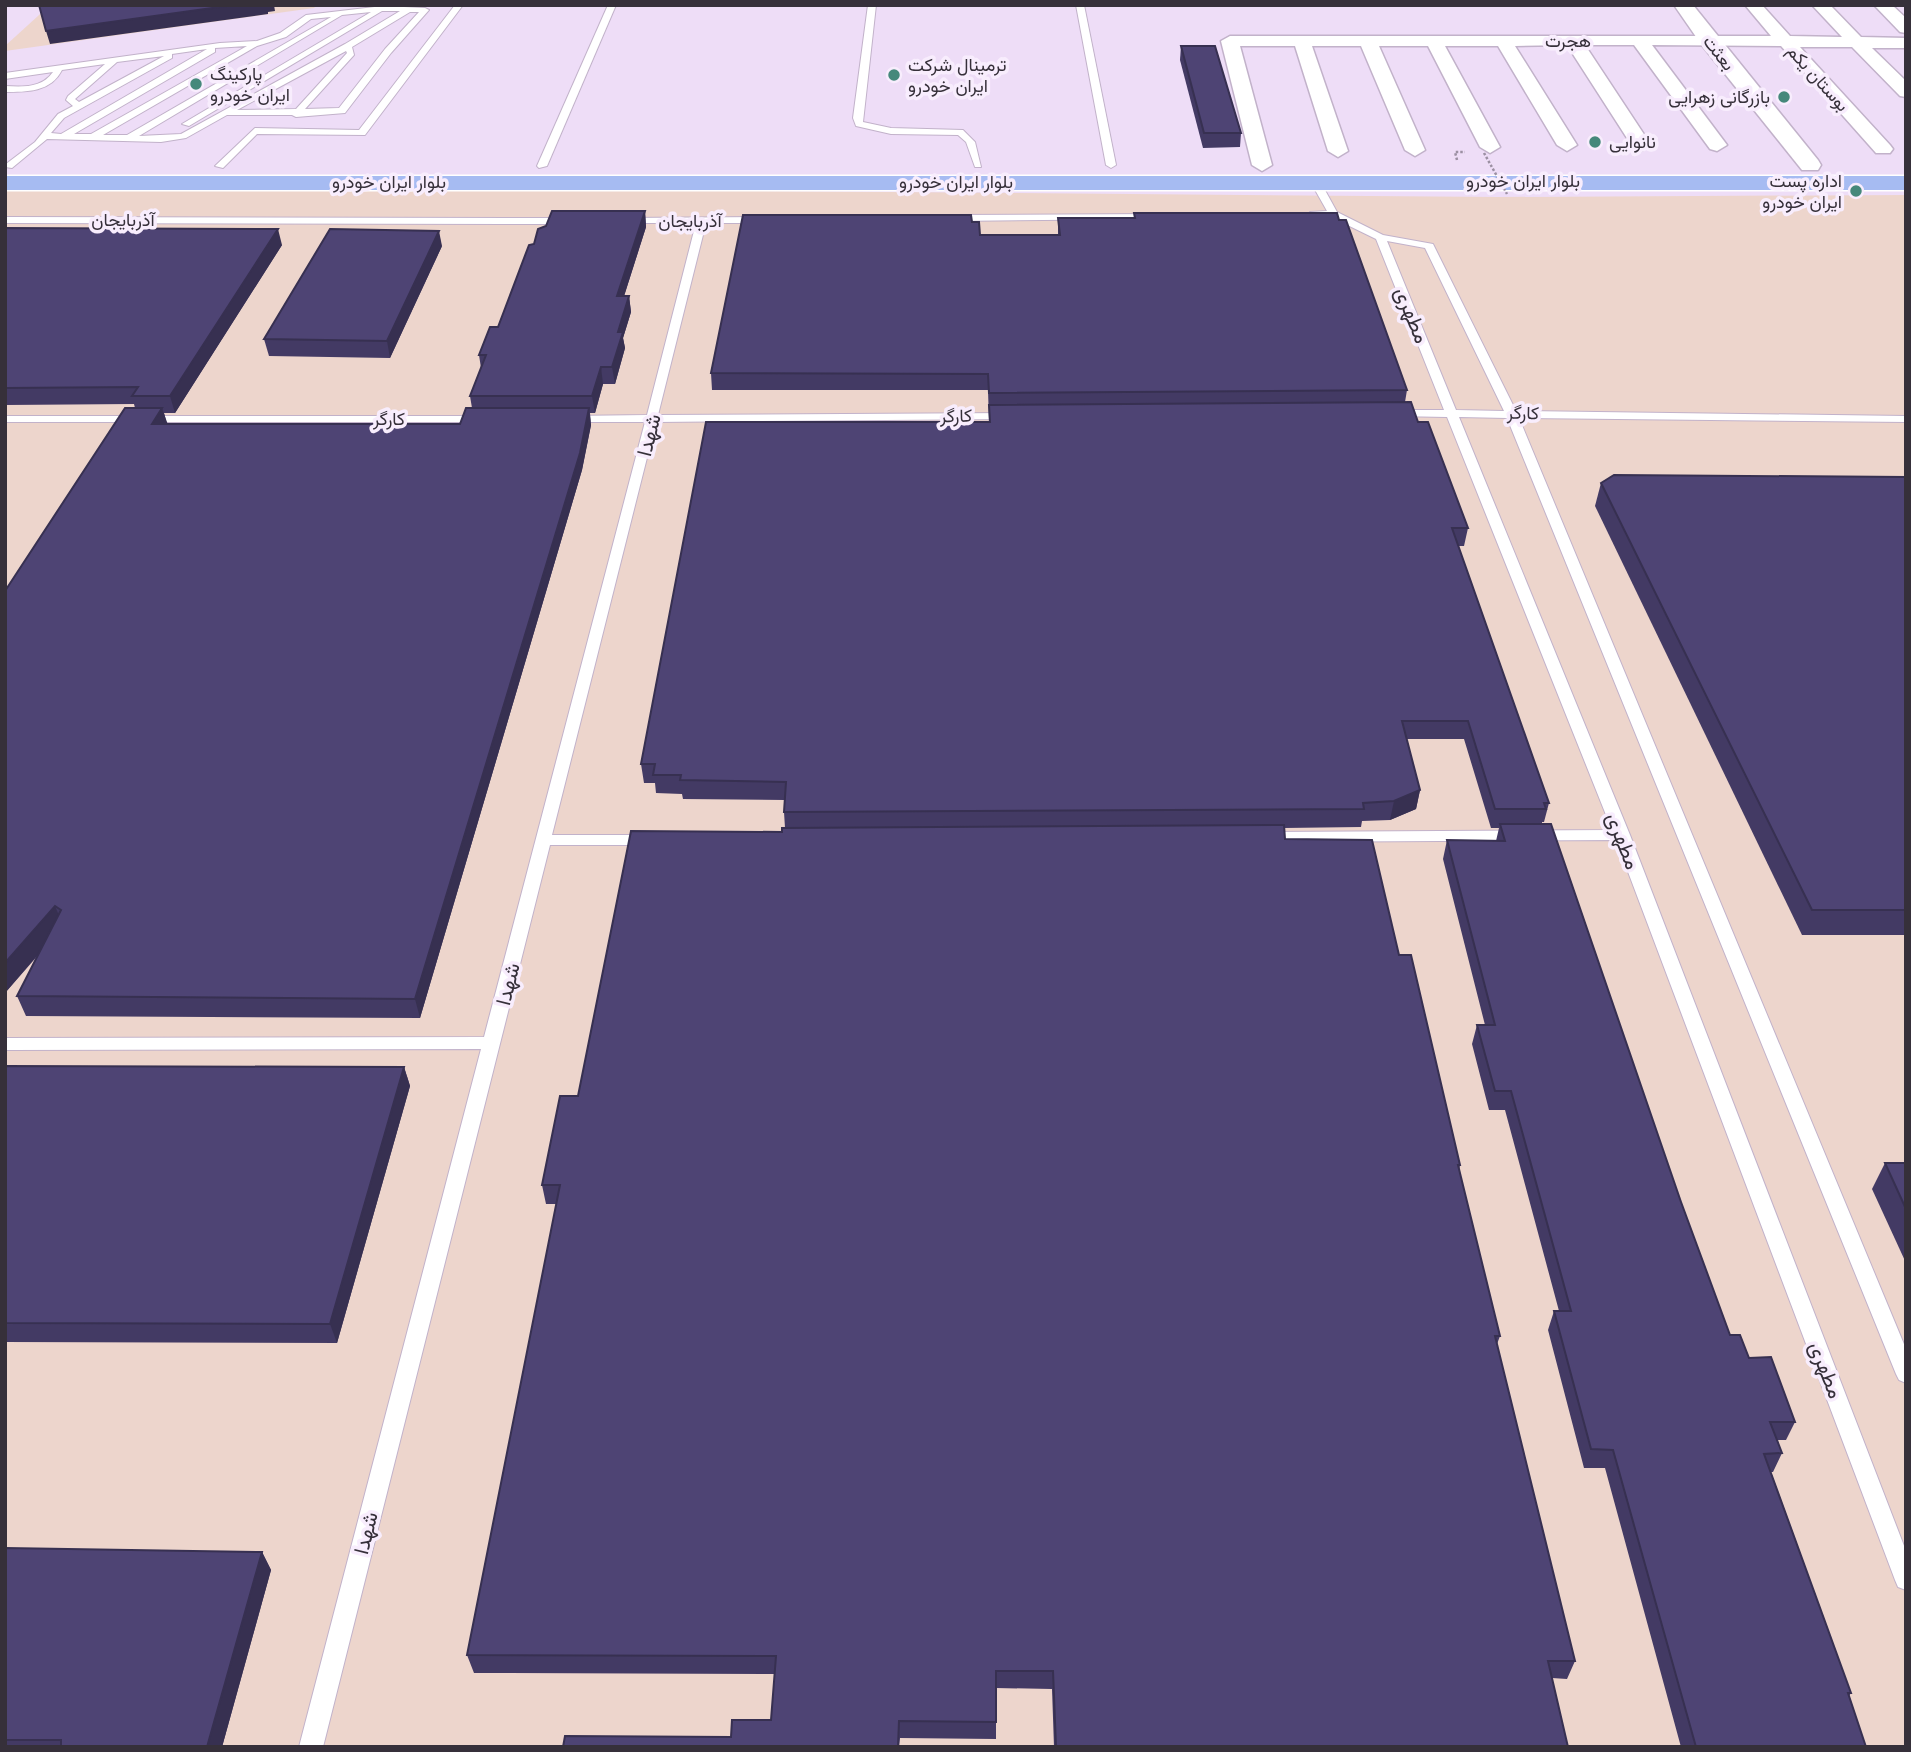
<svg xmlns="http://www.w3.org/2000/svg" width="1911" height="1752" font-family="Poppins,Vazirmatn,sans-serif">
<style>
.industrial{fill:#edd5cc}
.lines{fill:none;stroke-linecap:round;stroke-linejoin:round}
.lane-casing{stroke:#c2b2ca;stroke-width:2}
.street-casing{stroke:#c2b2ca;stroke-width:3}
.secondary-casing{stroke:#c2b2ca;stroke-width:3}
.primary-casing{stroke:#fff;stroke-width:3}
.path{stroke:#9c90a3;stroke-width:2.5;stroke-dasharray:2.5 2;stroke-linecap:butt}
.lane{fill:#fff;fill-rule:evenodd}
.street{fill:#fff;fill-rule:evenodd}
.secondary{fill:#fff;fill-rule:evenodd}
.primary{fill:#a6bbf2;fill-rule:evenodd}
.path-bridge{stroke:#9c90a3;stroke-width:2.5;stroke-dasharray:2.5 2;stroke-linecap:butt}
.wall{fill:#433a64}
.shaded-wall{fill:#373051}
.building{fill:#4e4474;stroke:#373051;stroke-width:2}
.poi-dot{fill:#45887b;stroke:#f8edfd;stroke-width:2.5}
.labels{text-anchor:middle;stroke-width:7;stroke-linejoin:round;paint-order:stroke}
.far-street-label{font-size:18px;fill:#36303a;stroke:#f8edfd}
.far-poi-label{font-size:18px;fill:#36303a;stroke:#f8edfd;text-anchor:start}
.street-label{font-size:21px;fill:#36303a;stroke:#f8edfd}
</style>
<rect width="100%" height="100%" fill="#eeddf7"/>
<g class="industrial">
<polygon points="50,5 317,5 314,8 5,51 5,46"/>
<polygon points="519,189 1499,197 1906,195 1906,1747 5,1747 5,191"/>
</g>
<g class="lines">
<g class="lane-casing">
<g id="lane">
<polygon points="455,5 463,5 365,135 257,134 223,168 215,166 255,128 359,130"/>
<polygon points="608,5 616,5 547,166 539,168 537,166"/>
<polygon points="868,5 876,5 863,122 891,128 963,130 975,142 981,167 975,167 966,142 958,135 891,134 856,126 853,118"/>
<polygon points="1076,5 1084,5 1116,165 1111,168 1106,165"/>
<path d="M 383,6 L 425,8 L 429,10 L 391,53 L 345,113 L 296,117 L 292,115 L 227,115 L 186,138 L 161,142 L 47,139 L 12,168 L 5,167 L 6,164 L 35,142 L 58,114 L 73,106 L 66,100 L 68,96 L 105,64 L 62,70 C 51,92 27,92 5,92 L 5,86 C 23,87 42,88 53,72 L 5,79 L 5,73 L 220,43 L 257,41 L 280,33 L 306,15 ZM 382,11 L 400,11 L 345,44 L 181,134 L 139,136 L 342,15 L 371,12 L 182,124 L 189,126 ZM 410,12 L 419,12 L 385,49 L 339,108 L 305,109 L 354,55 L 352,47 ZM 331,17 L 127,135 L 103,135 L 257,46 L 286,37 L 311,19 ZM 247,46 L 91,134 L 74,134 L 215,52 L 215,48 ZM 207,49 L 61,134 L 51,133 L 64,118 L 172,58 L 172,54 ZM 346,51 L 347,53 L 296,109 L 237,110 ZM 164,56 L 79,102 L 75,99 L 117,62 Z"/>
<path d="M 1315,178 L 1320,181 L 1337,212 L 1383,235 L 1433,244 L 1516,411 L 1906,416 L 1906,422 L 1519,418 L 1906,1349 L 1906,1383 L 1899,1380 L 1896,1374 L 1507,418 L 1459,417 L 1630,835 L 1906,1551 L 1906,1590 L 1898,1587 L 1895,1580 L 1616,840 L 1264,842 L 1256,837 L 1264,832 L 1612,830 L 1447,417 L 1394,416 L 1388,413 L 1394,410 L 1444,410 L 1376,239 L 1331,217 L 1310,216 L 1310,212 L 1327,211 L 1310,181 ZM 1387,241 L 1425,248 L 1504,411 L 1456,410 Z"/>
<polygon points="1157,214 1159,216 1154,219 953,221 948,218 953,215"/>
<polygon points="5,217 570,218 575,221 570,224 5,223"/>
<polygon points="624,218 762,217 767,220 762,223 706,223 658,415 1011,413 1017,416 1011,419 656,422 552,835 650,835 658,840 650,845 550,845 323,1747 299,1747 481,1049 5,1050 5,1038 484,1037 645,422 571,422 565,419 571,416 647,415 696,223 621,223 621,219"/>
<polygon points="5,416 482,416 488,419 482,422 5,422"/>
</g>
</g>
<g class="street-casing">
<g id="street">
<polygon points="1745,5 1762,5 1790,36 1842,37 1812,5 1830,5 1861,37 1906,38 1906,48 1872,48 1906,81 1906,97 1900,96 1852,47 1800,47 1890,145 1893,149 1890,153 1876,153 1781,46 1652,45 1727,145 1717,151 1710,149 1634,45 1585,45 1651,145 1641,151 1634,149 1567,45 1515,46 1577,145 1567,151 1557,145 1498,46 1445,46 1500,147 1490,153 1480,147 1428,46 1379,46 1425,150 1415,156 1405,150 1361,46 1312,46 1348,151 1338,157 1328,151 1295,46 1240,46 1272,165 1262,171 1252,165 1221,41 1230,36 1771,36"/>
<polygon points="1874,5 1892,5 1906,18 1906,33 1900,32"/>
</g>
</g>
<g class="secondary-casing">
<polygon id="secondary" points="1674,5 1693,5 1818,160 1821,165 1818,170 1802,170 1701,44"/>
</g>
<g class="primary-casing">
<rect id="primary" x="5" y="176" width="1901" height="14"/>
</g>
<polyline class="path" points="1457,160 1455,152 1465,152"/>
<use href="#lane" class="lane"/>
<use href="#street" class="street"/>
<use href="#secondary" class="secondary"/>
<use href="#primary" class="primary"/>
<polyline class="path-bridge" points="1484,153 1507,194"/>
</g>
<g class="wall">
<polygon points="1181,46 1241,133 1240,147 1203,148 1180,60"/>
<polygon points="645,211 646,227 624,296 629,296 631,312 623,338 625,348 615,384 603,384 595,413 590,413 591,425 582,470 420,1018 26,1016 17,996 40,953 5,993 5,591 135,408 134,404 5,405 5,228 282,245 175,413 164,413 167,424 460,424 472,408 470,396 481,368 479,355 498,327"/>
<polygon points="1134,213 1407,390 1405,402 1418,422 1468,528 1464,546 1458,546 1549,803 1544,822 1542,822 1542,824 1730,1335 1749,1358 1795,1422 1786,1440 1777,1440 1782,1453 1773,1472 1771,1472 1851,1693 1849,1696 1866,1747 1681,1747 1605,1468 1584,1468 1548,1330 1554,1311 1559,1311 1505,1110 1489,1110 1472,1044 1477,1025 1485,1025 1443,859 1447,840 1496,841 1499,828 1491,828 1464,739 1407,739 1420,790 1416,809 1390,820 1362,821 1361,827 1284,828 1285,839 1399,955 1460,1165 1459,1170 1500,1336 1497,1344 1575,1661 1567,1679 1552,1678 1568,1747 1054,1747 1052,1689 996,1688 996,1739 900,1738 899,1747 563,1747 731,1737 771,1720 775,1674 474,1673 467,1655 557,1204 546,1204 542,1185 578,1096 785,828 784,812 785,800 683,799 682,794 656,793 655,783 644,783 641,764 989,422 988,390 712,390 711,373 972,222 980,235 1058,235 1058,218 1134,218"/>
<polygon points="442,246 390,358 269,356 264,339"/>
<polygon points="1906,477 1906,935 1802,935 1595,506 1601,483"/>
<polygon points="5,1066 404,1067 410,1086 337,1343 5,1342"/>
<polygon points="1885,1163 1906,1163 1906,1263 1872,1189"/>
<polygon points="5,1548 262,1552 271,1570 222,1747 5,1747"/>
</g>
<g class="shaded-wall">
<polygon points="234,5 274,5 275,11 268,12 268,14 50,44 46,31"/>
<polygon points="645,211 646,227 619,312 617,296"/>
<polygon points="278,229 282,245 175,413 170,396"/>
<polygon points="439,231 442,246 390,358 387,341"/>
<polygon points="629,296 631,312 623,338 625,348 615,384 612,367 618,332"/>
<polygon points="601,367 603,384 595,413 592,396"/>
<polygon points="162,408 168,425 152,424"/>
<polygon points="589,408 591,425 582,470 420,1018 415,999"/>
<polygon points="1420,790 1416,809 1390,820 1394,801"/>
<polygon points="55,906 63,925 5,993 5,963"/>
<polygon points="404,1067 410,1086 337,1343 330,1324"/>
<polygon points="262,1552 271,1570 222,1747 207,1747"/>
</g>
<g class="building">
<polygon points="39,5 234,5 46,31"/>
<polygon points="1181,46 1215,46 1241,133 1204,133"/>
<polygon points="552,211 645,211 617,296 629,296 618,332 623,332 612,367 601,367 592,396 470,396 486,355 479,355 490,327 498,327 529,245 534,244 538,229 546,226"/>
<polygon points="1134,213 1337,213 1339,220 1346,220 1407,390 989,393 988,374 711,373 743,215 971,215 972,222 979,222 980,235 1060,235 1058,218 1135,218"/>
<polygon points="5,228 278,229 170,396 132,396 138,387 5,388"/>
<polygon points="330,229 439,231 387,341 264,339"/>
<polygon points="1411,402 1418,422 1428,422 1468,528 1452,528 1549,803 1544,803 1546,809 1495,809 1468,721 1402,721 1420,790 1394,801 1363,803 1364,809 784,812 786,782 680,780 681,775 653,775 655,764 641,764 706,422 990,422 989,405"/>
<polygon points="125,408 162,408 152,424 460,424 466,408 589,408 580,453 415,999 17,996 61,910 55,906 5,963 5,591"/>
<polygon points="1614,475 1906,477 1906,910 1812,910 1601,483"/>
<polygon points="1500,824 1551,824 1681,1202 1730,1335 1740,1335 1749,1358 1771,1357 1795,1422 1770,1422 1782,1453 1764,1454 1851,1693 1848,1693 1866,1747 1696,1747 1613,1450 1591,1449 1554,1311 1571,1311 1511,1091 1495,1091 1477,1025 1495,1025 1447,840 1505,841"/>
<polygon points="1284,825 1285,839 1372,840 1399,955 1411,955 1460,1165 1458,1165 1500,1336 1495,1336 1575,1661 1548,1661 1568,1747 1056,1747 1053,1671 996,1671 996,1722 899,1721 898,1747 563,1747 565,1736 731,1737 732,1720 771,1720 776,1656 467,1655 560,1185 542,1185 560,1096 578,1096 631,831 782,832 782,828"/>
<polygon points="5,1066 404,1067 330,1324 5,1323"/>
<polygon points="1885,1163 1906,1163 1906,1209"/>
<polygon points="5,1548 262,1552 207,1747 61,1747 61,1740 5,1740"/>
</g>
<g class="poi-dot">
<circle cx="894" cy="75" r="7"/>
<circle cx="196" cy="84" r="7"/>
<circle cx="1784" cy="97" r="7"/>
<circle cx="1595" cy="142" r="7"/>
<circle cx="1856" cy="191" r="7"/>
</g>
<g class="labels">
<g class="far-street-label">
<text x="1568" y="47">هجرت</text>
<text transform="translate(1719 53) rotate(52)" y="6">بعثت</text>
<text transform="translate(1818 78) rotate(48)" y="6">بوستان یکم</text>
<text x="1523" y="187">بلوار ایران خودرو</text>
<text x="389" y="188">بلوار ایران خودرو</text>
<text x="956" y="188">بلوار ایران خودرو</text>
<text x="123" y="226">آذربایجان</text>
<text x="690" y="227">آذربایجان</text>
<text transform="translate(1523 413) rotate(1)" y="6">کارگر</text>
<text transform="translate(956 416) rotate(-1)" y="6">کارگر</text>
<text x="389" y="425">کارگر</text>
</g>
<g class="far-poi-label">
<text x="908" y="71">ترمینال شرکت<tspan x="908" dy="21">ایران خودرو</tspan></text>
<text x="210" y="80">پارکینگ<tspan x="210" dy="21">ایران خودرو</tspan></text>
<text x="1770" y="103" text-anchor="end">بازرگانی زهرایی</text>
<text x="1609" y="148">نانوایی</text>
<text x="1842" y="187" text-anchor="end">اداره پست<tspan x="1842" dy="21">ایران خودرو</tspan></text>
</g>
<g class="street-label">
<text transform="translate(1412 315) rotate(68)" y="7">مطهری</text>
<text transform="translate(649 435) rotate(-76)" y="7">شهدا</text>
<text transform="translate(1623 841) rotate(69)" y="7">مطهری</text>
<text transform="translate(508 984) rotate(-76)" y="7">شهدا</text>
<text transform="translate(1826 1370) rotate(69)" y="7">مطهری</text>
<text transform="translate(366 1533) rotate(-76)" y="7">شهدا</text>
</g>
</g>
<rect width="1911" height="1752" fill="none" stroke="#36303a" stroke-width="14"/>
</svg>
